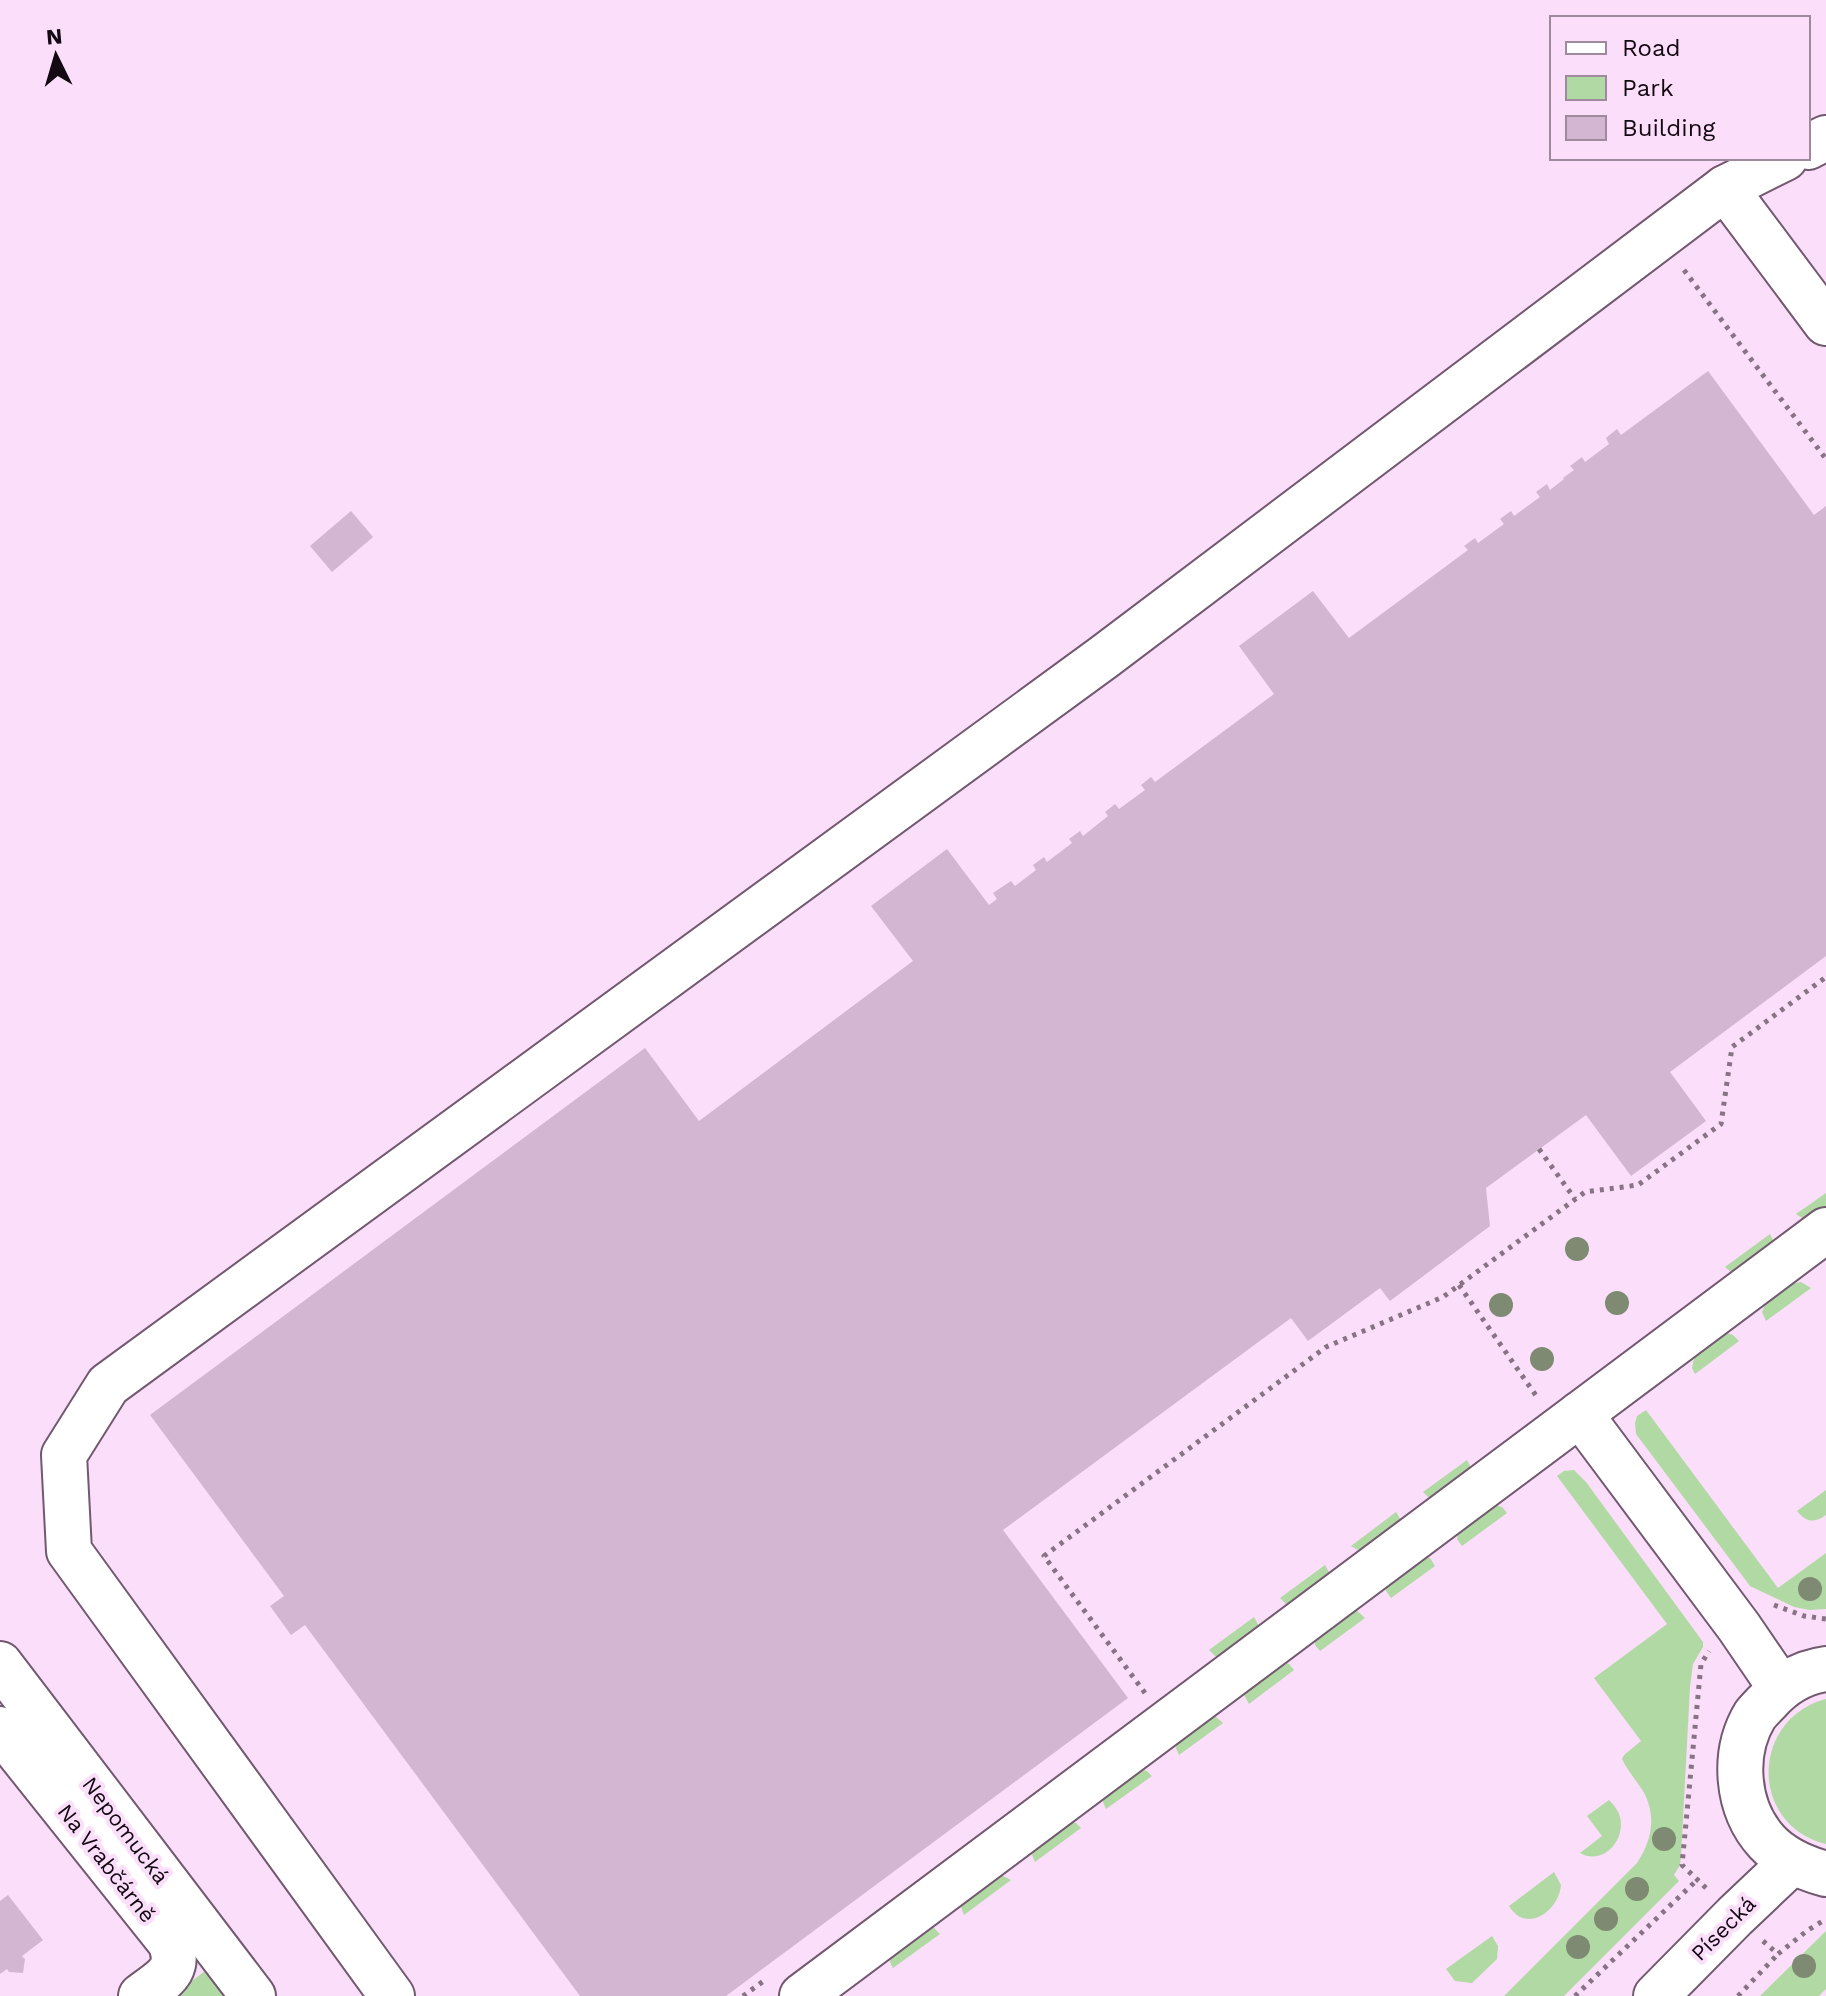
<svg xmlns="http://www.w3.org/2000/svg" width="1826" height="1996" font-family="'Work Sans',sans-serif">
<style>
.green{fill:#b1d9a4}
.building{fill:#d3b6d1}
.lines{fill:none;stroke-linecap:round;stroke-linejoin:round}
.minor-casing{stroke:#725970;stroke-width:48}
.path{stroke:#877385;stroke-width:5;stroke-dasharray:4 6;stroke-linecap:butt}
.minor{stroke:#fff;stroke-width:44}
.tree{fill:#7e8a71}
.labels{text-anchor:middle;stroke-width:8;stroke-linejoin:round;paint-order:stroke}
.street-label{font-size:22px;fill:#130912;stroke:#fbdef9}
</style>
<rect width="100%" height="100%" fill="#fbdef9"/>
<g class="green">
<path d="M 1826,1193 L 1826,1214 C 1814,1218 1807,1223 1796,1214 Z"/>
<polygon points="1770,1234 1775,1244 1740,1273 1731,1272 1725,1267"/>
<path d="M 1801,1282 L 1811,1288 L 1766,1321 L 1762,1312 C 1769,1293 1781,1285 1801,1282 Z"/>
<polygon points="1727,1333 1733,1335 1739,1341 1695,1374 1692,1368 1695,1353 1720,1334"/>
<polygon points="1646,1410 1778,1588 1826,1553 1826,1609 1810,1610 1794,1607 1750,1586 1636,1434 1635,1423 1637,1416"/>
<polygon points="1467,1460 1472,1470 1436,1498 1428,1497 1423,1492"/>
<path d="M 1574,1470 L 1586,1482 L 1703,1642 L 1703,1647 L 1693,1664 L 1690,1687 L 1681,1856 L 1680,1865 L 1674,1875 L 1679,1881 L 1564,1996 L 1504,1996 L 1637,1863 C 1652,1840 1657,1816 1643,1791 C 1636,1780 1627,1770 1622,1759 L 1624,1755 L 1641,1741 L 1594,1678 L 1667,1624 L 1557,1476 L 1564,1471 Z"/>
<path d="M 1826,1490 L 1826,1515 C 1814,1523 1807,1523 1797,1511 Z"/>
<path d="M 1495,1505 L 1502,1507 L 1507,1513 L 1462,1546 L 1457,1539 C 1460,1522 1478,1508 1495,1505 Z"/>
<polygon points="1396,1512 1401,1520 1401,1526 1363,1551 1356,1549 1351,1546"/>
<polygon points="1426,1557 1430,1558 1435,1566 1391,1598 1386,1591 1386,1586"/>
<polygon points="1325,1565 1330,1574 1293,1605 1286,1604 1280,1598"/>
<polygon points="1355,1609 1365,1618 1320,1651 1315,1645 1315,1639"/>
<polygon points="1254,1617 1259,1626 1258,1632 1221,1657 1215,1656 1209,1650"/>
<polygon points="1282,1661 1289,1664 1294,1670 1249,1704 1243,1693"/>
<path d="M 1826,1699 L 1826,1844 C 1749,1825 1750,1719 1826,1699 Z"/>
<polygon points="1209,1716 1216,1717 1223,1723 1179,1755 1176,1748 1177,1741"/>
<polygon points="1139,1769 1147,1771 1152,1776 1106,1809 1103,1802 1104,1795"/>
<path d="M 1609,1800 C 1614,1805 1618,1810 1620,1817 C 1626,1840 1603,1866 1580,1853 L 1602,1836 L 1587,1816 Z"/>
<polygon points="1068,1821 1076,1823 1081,1828 1035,1862 1032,1855 1034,1846"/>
<path d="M 1554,1872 L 1561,1885 C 1559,1910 1527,1935 1509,1906 Z"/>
<polygon points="999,1874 1011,1880 964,1915 961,1907 963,1898"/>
<polygon points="926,1926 933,1927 940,1934 893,1968 890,1962 891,1954"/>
<polygon points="1826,1931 1826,1989 1819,1996 1760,1996"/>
<polygon points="1492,1936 1498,1946 1497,1959 1472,1983 1455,1981 1446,1969"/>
<polygon points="209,1968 231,1996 172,1996"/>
</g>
<g class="building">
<polygon points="1708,371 1814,515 1826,506 1826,956 1670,1072 1706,1121 1631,1176 1586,1115 1486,1188 1490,1226 1390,1301 1380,1288 1308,1341 1291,1318 1003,1530 1128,1698 726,1996 580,1996 305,1625 291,1635 270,1606 284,1596 150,1415 645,1048 699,1121 913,961 871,906 947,849 989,905 997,899 993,893 1011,881 1015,886 1036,870 1033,865 1044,857 1047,862 1072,843 1069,839 1080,831 1083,836 1108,816 1105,812 1115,804 1119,809 1145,790 1141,785 1151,777 1155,782 1274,694 1239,646 1313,591 1349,638 1468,550 1464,546 1475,538 1478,543 1504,524 1500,519 1511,511 1514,516 1540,497 1536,492 1547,484 1550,490 1564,479 1563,478 1574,470 1570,466 1582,457 1585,462 1609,444 1606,438 1617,429 1621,435"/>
<polygon points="351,511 373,537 332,572 310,546"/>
<polygon points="8,1895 43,1940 22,1956 25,1959 23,1973 9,1972 7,1969 0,1974 0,1901"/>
</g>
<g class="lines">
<g class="minor-casing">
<g id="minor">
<polyline points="1808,147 1826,138"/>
<polyline points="1725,188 1826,323"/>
<polyline points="1580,1414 1739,1627 1780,1687"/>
<polyline points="0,1664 253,1996"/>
<path d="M 1826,1669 C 1803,1672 1783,1684 1768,1701 C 1764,1705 1759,1710 1755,1715 C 1732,1753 1736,1808 1767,1842 C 1782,1858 1804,1868 1826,1874"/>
<path d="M 0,1729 L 170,1942 C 182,1972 163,1979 141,1996"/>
<polyline points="392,1996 69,1551 64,1455 108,1385 1104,657 1725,188 1785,158"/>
<polyline points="802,1996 1826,1230"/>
<polyline points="1656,1996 1735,1916 1792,1862"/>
</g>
</g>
<g class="path">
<polyline points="1684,270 1826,459"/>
<polyline points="1539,1149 1575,1199"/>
<polyline points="1459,1285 1537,1397"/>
<polyline points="1774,1605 1804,1616 1826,1619"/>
<polyline points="1145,1693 1044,1556 1326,1347 1443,1297 1585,1192 1638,1185 1721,1124 1732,1047 1826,977"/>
<polyline points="1706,1888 1682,1865 1701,1664 1709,1651"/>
<polyline points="1763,1941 1778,1954 1808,1930 1826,1919"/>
<polyline points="743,1996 765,1980"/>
<polyline points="1575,1996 1697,1880"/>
<polyline points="1738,1996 1778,1954"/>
</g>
<use href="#minor" class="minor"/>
</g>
<g class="tree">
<circle cx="1577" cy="1249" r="12"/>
<circle cx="1617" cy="1303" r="12"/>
<circle cx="1501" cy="1305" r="12"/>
<circle cx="1542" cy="1359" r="12"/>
<circle cx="1810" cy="1589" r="12"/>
<circle cx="1664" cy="1839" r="12"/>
<circle cx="1637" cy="1889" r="12"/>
<circle cx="1606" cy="1919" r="12"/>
<circle cx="1578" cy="1947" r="12"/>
<circle cx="1804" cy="1966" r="12"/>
</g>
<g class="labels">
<g class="street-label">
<text transform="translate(126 1830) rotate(53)" y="8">Nepomucká</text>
<text transform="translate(107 1863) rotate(52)" y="8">Na Vrabčárně</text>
<text transform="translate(1723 1928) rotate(-45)" y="8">Písecká</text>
</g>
</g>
<rect x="1550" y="16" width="260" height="144" fill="#fbdef9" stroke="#9e899d" stroke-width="2"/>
<rect x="1566" y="42" width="40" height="12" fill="#ffffff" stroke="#9e899d" stroke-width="2"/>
<text x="1622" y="56" font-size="24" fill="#130912">Road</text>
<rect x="1566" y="76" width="40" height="24" fill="#b1d9a4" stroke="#9e899d" stroke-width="2"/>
<text x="1622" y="96" font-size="24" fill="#130912">Park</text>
<rect x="1566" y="116" width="40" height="24" fill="#d3b6d1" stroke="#9e899d" stroke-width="2"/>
<text x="1622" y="136" font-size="24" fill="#130912">Building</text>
<g transform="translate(56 56) rotate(355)" stroke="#fbdef9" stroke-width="6" paint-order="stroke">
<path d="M0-6L14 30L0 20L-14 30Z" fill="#130912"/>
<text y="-12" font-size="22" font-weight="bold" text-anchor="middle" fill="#130912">N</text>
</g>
</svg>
